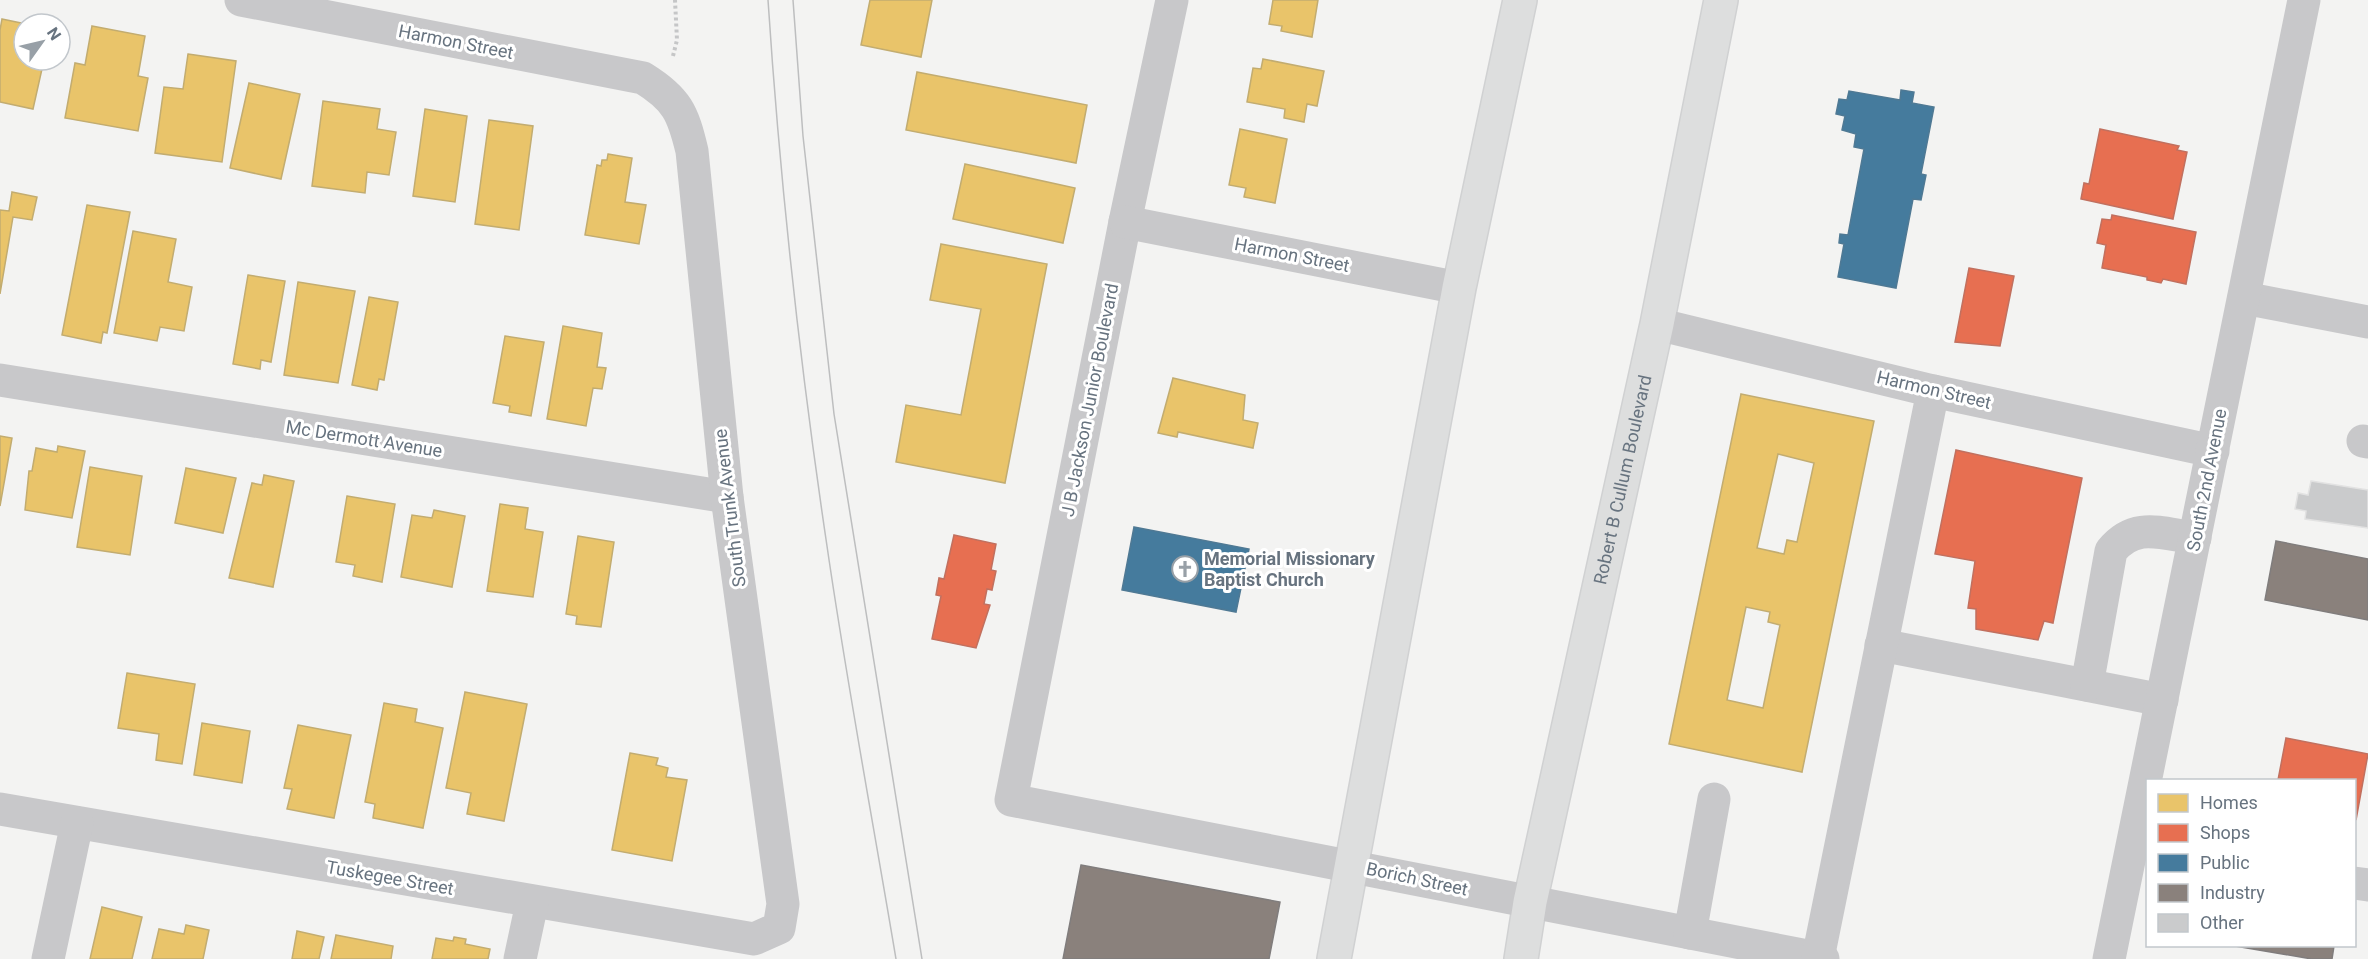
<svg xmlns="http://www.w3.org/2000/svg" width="2368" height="959" font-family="Roboto,sans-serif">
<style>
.homes{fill:#e9c46a;stroke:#c2ac70;stroke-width:1.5;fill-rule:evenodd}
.shops{fill:#e76f51;stroke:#c1705f;stroke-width:1.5}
.public{fill:#457b9d;stroke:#4f7994;stroke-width:1.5}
.industry{fill:#8a817c;stroke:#807d7d;stroke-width:1.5}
.building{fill:#cacbcc;stroke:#e2e2e2;stroke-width:1.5}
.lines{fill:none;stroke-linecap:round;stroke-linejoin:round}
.major-casing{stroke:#d0d1d2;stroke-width:36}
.path{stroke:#c5c6c7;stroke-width:4;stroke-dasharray:3 3;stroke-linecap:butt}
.minor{stroke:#c8c8ca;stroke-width:33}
.major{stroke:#dddede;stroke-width:33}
.tram{stroke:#bdbebf;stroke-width:1.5}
.labels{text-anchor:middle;stroke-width:6;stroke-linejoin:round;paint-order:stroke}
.street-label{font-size:18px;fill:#67737f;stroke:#fff}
.poi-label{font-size:18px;font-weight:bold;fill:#67737f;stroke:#fff;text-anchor:start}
</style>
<rect width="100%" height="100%" fill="#f3f3f2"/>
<g class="homes">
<polygon points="870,0 932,0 921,57 861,45"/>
<polygon points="1273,0 1318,0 1312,37 1281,31 1282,26 1269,24"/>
<polygon points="2,19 26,24 24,24 24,60 44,60 33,109 0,102 0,30"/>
<polygon points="92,26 145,36 138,76 148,78 138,131 65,118 75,63 85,65"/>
<polygon points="188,54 236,61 222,162 155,153 164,87 183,89"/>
<polygon points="1263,59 1324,71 1317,106 1307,104 1304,122 1284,118 1285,109 1247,102 1253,68 1261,69"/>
<polygon points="917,72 1087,105 1076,163 906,130"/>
<polygon points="249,83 300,94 281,179 230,168"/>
<polygon points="323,101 380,109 377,129 396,132 389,175 367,172 365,193 312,186"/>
<polygon points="425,109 467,116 455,202 413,196"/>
<polygon points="489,120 533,126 519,230 475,224"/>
<polygon points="1240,129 1287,139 1275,203 1244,197 1246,188 1229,185"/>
<polygon points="608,154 632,158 625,202 646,205 639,244 585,235 597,165 601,166 602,160 607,160"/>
<polygon points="965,164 1075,188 1063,243 953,219"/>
<polygon points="12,192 37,197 32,220 13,217 0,294 0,210 9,211"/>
<polygon points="87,205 130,212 107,333 103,332 101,343 62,335"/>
<polygon points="133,231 176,239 168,282 192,287 184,331 160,327 157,341 114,333"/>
<polygon points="941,244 1047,264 1005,483 896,462 906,405 961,415 981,309 930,300"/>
<polygon points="248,275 285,281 271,362 261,360 260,369 233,364"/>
<polygon points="298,282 355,291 338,383 284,375"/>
<polygon points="369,297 398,302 384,380 379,379 377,390 352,385"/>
<polygon points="563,326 602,333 597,367 606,368 602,389 593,388 586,426 547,419"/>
<polygon points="505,336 544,342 531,416 509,412 510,406 493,403"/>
<polygon points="1173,378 1245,395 1243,420 1258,423 1253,448 1178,432 1177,437 1158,433"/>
<path d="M 1741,394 L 1874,421 L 1802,772 L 1669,744 ZM 1778,454 L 1814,463 L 1797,542 L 1787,540 L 1784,554 L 1757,548 ZM 1746,607 L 1770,612 L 1768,622 L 1780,625 L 1763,708 L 1727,700 Z"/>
<polygon points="0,436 12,438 0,506"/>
<polygon points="58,446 85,451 72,518 25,510 29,471 32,471 36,448 57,452"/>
<polygon points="90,467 142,476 130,555 77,547"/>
<polygon points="186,468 236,478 223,533 175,523"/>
<polygon points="264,475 294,481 273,587 229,578 252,483 262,485"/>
<polygon points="347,496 395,504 382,582 353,576 355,565 336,562"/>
<polygon points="500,504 528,508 525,529 543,532 533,597 487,591"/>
<polygon points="434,510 465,516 452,587 401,577 412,515 432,518"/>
<polygon points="578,536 614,542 601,627 576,624 577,616 566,614"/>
<polygon points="127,673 195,684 182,764 156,760 159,734 118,728"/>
<polygon points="465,692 527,704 504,821 467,814 471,793 446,788"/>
<polygon points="384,703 417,709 415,722 443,728 423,828 373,818 375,804 365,802"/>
<polygon points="202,723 250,731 242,783 194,775"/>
<polygon points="298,725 351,735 334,818 287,809 292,789 284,788"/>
<polygon points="630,753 658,758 656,765 668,768 666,777 687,780 672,861 612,850"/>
<polygon points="102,907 142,917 132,959 90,959"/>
<polygon points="186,925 209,930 203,959 152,959 159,929 184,934"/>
<polygon points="297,931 324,937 319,959 292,959"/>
<polygon points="336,935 393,946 391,959 331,959"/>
<polygon points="454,937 466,939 465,944 490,949 488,959 432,959 436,938 453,941"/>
</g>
<g class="shops">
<polygon points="2100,129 2179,146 2177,150 2187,152 2173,219 2081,199 2084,183 2089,184"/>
<polygon points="2112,215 2196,232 2186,284 2163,279 2161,283 2147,280 2147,277 2102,268 2106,245 2097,243 2102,219 2111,220"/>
<polygon points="1969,268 2014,276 2000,346 1955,342"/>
<polygon points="1956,450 2082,478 2053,623 2044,621 2038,640 1976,629 1976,609 1968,608 1975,561 1935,554"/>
<polygon points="954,535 996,544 991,570 996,571 992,590 987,589 984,604 990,605 976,648 932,639 941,596 936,595 939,578 944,579"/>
<polygon points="2286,738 2368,754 2356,820 2354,780 2278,780"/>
</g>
<g class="public">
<polygon points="1901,90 1914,92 1912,103 1934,107 1921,174 1926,175 1921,200 1913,199 1896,288 1838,277 1844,244 1839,243 1840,234 1848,235 1864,149 1854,147 1856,134 1842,130 1845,116 1836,114 1839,99 1847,100 1849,91 1900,100"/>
<polygon points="1134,527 1249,549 1236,612 1122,590"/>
</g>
<g class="industry">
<polygon points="2276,541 2368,559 2368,620 2265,600"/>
<polygon points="1081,865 1280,902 1269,959 1063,959"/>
<polygon points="2235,946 2334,946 2332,959 2312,959"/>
</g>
<polygon class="building" points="2311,481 2368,490 2368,528 2305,519 2306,511 2295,509 2298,493 2308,495"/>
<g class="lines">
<g class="major-casing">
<g id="major">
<polyline points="1334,959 1459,288 1520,0"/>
<path id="s1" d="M 1521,959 L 1530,902 L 1657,324 L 1721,0"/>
</g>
</g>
<polyline class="path" points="673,56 677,40 675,0"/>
<g class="minor">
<polyline points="1172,0 1125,222 1011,800 1823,959"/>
<polyline points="1125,222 1459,288"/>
<polyline points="2244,298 2368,322"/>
<polyline points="1657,324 1933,391 2213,451"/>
<polyline points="0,380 727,497"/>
<polyline points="2363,441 2368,442"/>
<polyline points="1881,645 2162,700"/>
<path d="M 2087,685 L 2111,551 C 2135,521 2162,534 2195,538"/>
<path d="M 0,809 L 754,939 L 779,928 L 783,904 L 727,497 L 692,151 C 683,113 677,99 643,78 L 241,0"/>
<polyline points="2354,883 2368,885"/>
<polyline points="1690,933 1714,799"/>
<polyline points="1818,958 1933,391"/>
<polyline points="48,959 77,823"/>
<polyline points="520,959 532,903"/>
<polyline points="2109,959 2304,0"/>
</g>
<use href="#major" class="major"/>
<g class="tram">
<path d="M 768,0 C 780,183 800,365 827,546 C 847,684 873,822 896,959"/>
<polyline points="793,0 803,136 834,414 922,959"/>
</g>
</g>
<defs>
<g id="church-ring" transform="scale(1.35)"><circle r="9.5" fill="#fff" stroke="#98a0a7" stroke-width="1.5"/><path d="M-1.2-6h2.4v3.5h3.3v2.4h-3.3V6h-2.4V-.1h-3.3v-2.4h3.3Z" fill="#98a0a7"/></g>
</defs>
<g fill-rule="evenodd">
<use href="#church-ring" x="1185" y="569"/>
</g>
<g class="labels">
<g class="street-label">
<text transform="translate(456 42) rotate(11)" y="6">Harmon Street</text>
<text transform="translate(1292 255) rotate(11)" y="6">Harmon Street</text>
<text transform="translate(1934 390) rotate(13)" y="6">Harmon Street</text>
<text transform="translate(1090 400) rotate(-79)" y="6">J B Jackson Junior Boulevard</text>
<text transform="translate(364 439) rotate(9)" y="6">Mc Dermott Avenue</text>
<text dy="6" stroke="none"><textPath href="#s1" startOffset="490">Robert B Cullum Boulevard</textPath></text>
<text transform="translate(2207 480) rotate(-79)" y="6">South 2nd Avenue</text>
<text transform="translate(730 508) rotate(-97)" y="6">South Trunk Avenue</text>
<text transform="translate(390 878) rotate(10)" y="6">Tuskegee Street</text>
<text transform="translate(1417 879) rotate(12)" y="6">Borich Street</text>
</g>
<g class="poi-label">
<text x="1204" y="565">Memorial Missionary<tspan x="1204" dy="21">Baptist Church</tspan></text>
</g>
</g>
<rect x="2146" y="779" width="210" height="168" fill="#ffffff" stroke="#c2c7cc" stroke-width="1.5"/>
<rect x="2158" y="794" width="30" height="18" fill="#e9c46a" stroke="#c2c7cc" stroke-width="1.5"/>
<text x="2200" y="809" font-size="18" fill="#67737f">Homes</text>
<rect x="2158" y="824" width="30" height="18" fill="#e76f51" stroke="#c2c7cc" stroke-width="1.5"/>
<text x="2200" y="839" font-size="18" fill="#67737f">Shops</text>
<rect x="2158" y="854" width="30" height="18" fill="#457b9d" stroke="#c2c7cc" stroke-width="1.5"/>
<text x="2200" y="869" font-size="18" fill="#67737f">Public</text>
<rect x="2158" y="884" width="30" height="18" fill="#8a817c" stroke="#c2c7cc" stroke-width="1.5"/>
<text x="2200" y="899" font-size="18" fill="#67737f">Industry</text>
<rect x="2158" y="914" width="30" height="18" fill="#cacbcc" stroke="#c2c7cc" stroke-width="1.5"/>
<text x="2200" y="929" font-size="18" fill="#67737f">Other</text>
<g transform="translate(42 42) rotate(56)"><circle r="28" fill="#ffffff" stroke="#c2c7cc" stroke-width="1.5"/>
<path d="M0-4.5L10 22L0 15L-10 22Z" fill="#98a0a7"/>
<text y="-9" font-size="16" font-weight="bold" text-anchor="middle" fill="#67737f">N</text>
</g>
</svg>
